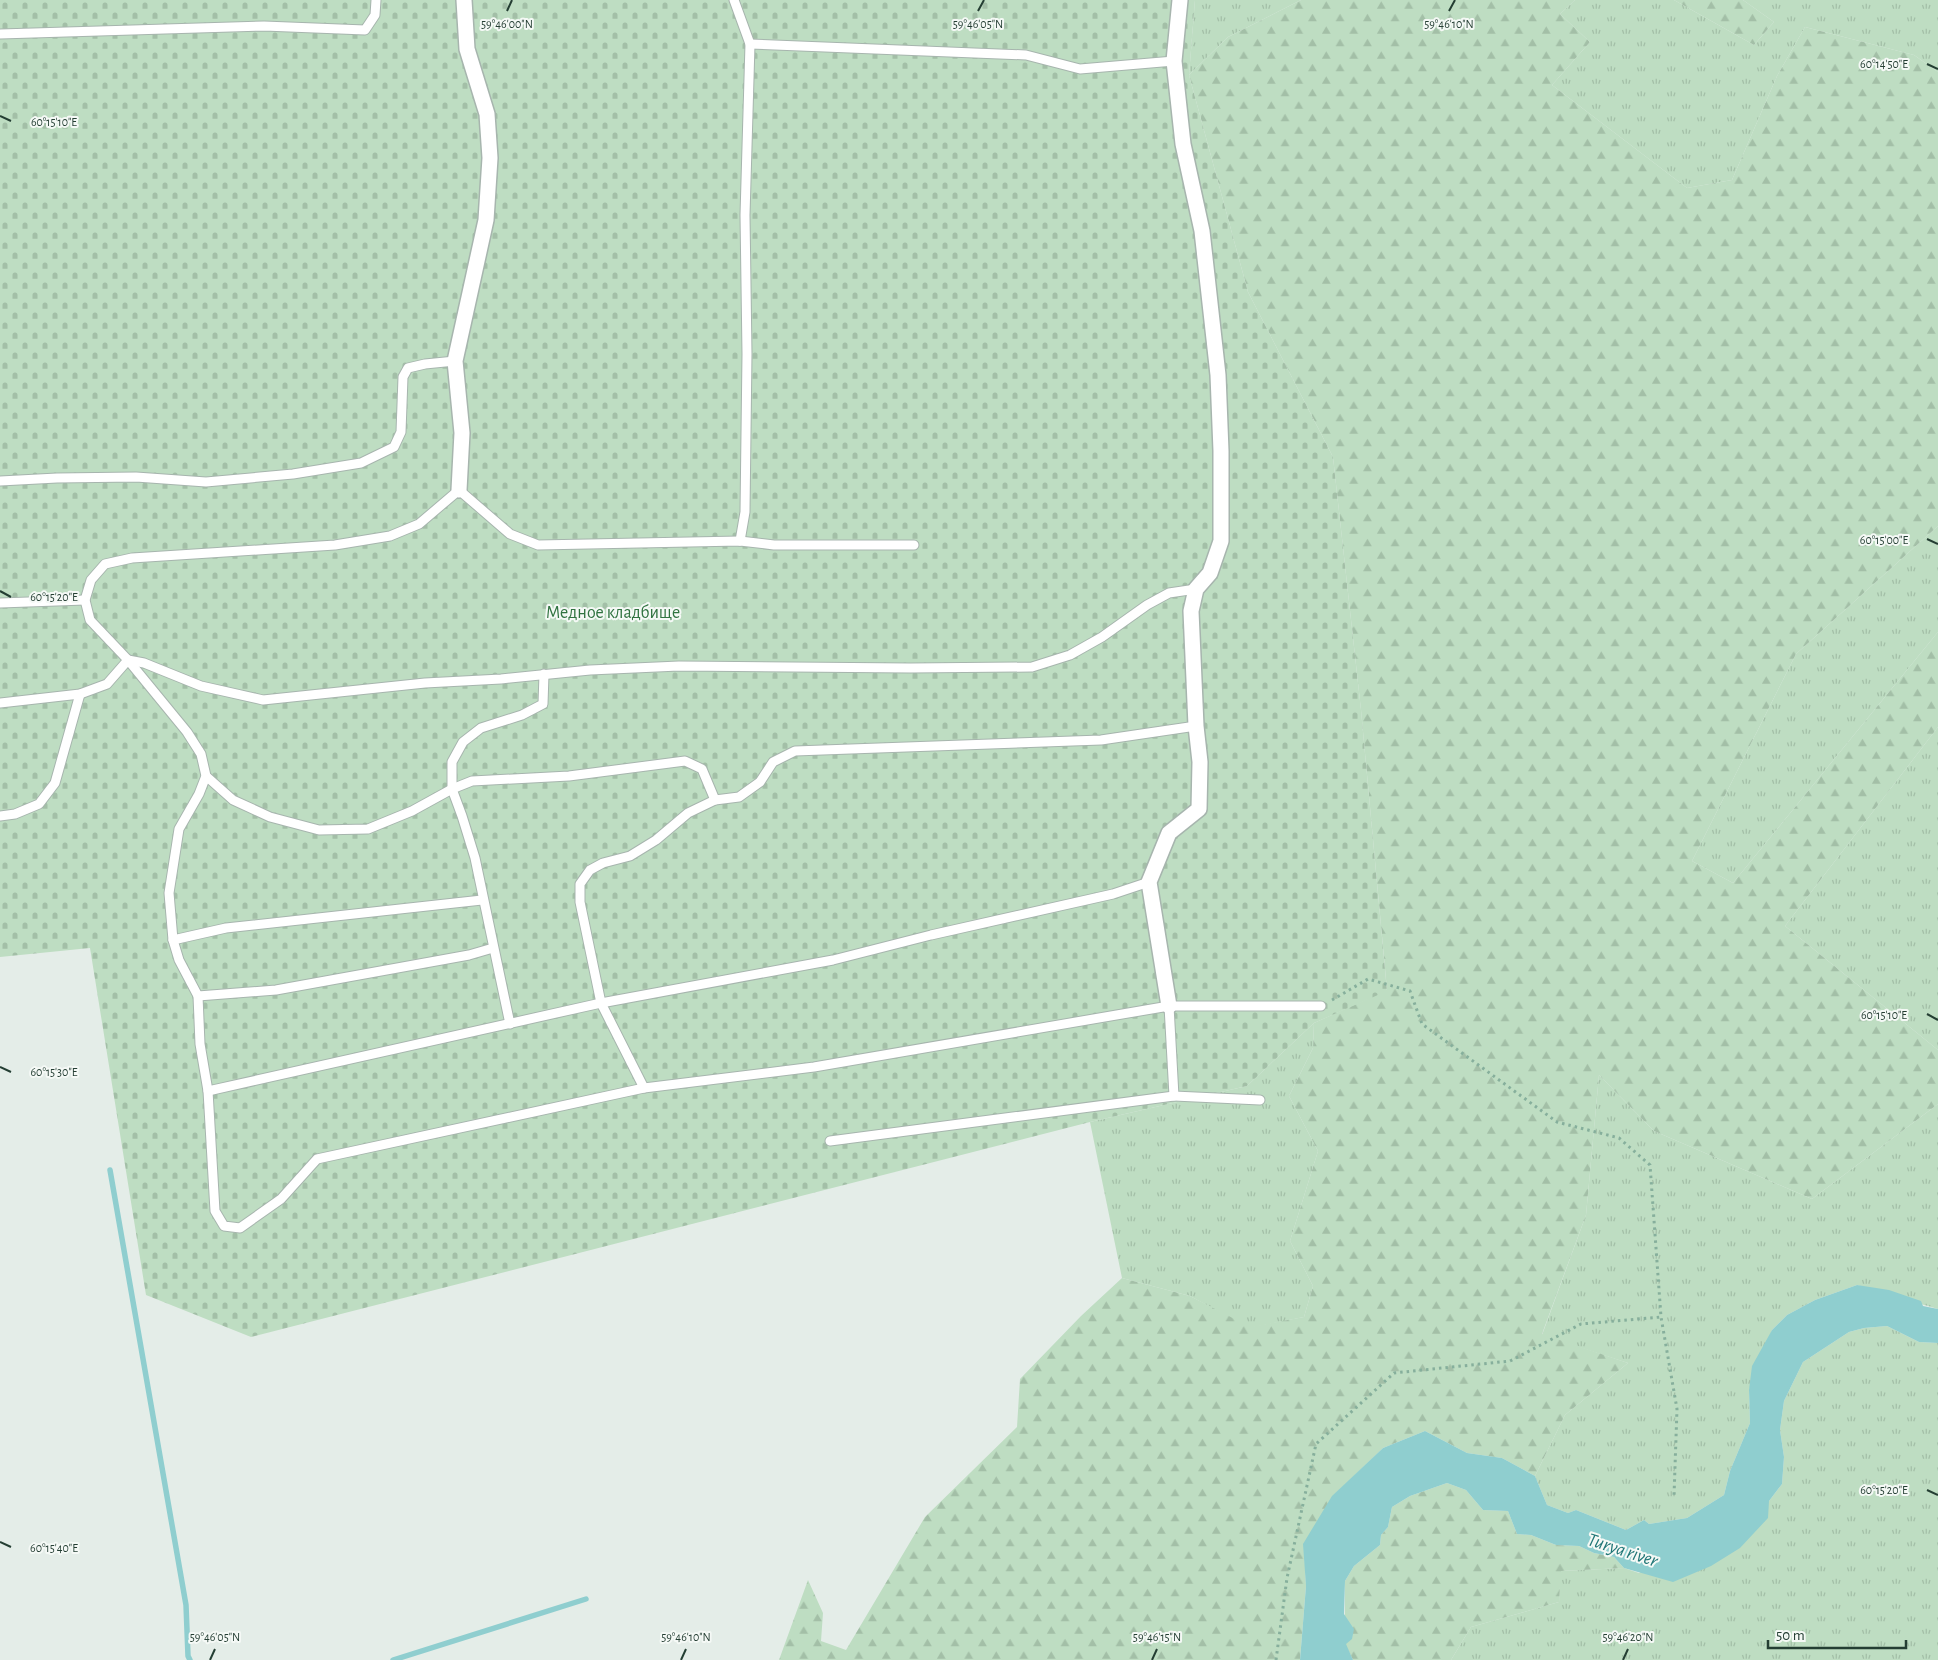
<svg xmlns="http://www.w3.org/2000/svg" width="1938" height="1660" font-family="'Alegreya Sans',sans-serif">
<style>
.grass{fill:url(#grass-tufts)}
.forest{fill:url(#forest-firs)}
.cemetery{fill:url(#cemetery-stones)}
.water{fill:#8fcecf}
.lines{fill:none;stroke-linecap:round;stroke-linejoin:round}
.stream{stroke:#8fcecf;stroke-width:5.5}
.lane-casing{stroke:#a7b5ae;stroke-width:11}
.street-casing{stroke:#a7b5ae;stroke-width:18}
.path{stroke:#86af9c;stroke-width:3;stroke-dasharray:2.5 4;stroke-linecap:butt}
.lane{stroke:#fff;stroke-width:9}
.street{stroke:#fff;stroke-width:15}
.ticks{fill:none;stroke:#243e33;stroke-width:2}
.labels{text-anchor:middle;stroke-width:4;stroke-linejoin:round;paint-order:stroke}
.park-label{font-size:18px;fill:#307340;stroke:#f5f9f6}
.water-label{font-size:19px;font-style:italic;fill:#217677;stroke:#f5f9f6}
.ticks-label{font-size:12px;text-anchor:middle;fill:#243e33;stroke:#f5f9f6;stroke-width:4;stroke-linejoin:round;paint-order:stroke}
</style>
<defs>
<pattern id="grass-tufts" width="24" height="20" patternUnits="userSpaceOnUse" patternTransform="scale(1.25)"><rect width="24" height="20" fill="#beddc2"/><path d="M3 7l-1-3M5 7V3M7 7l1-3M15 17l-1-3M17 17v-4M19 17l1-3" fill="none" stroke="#a3bfa7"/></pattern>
<pattern id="forest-firs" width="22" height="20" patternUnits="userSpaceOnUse" patternTransform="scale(1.25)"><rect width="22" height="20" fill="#beddc2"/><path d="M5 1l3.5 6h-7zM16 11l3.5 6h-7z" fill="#a3bfa7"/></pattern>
<pattern id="cemetery-stones" width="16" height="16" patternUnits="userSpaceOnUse" patternTransform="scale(1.25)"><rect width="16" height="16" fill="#beddc2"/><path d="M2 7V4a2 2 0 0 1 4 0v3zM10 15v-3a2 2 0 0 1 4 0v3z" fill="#a3bfa7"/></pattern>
</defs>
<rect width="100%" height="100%" fill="#e4ede8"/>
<g class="grass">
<polygon points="1195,0 1301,0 1228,37 1189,75"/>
<polygon points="1575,0 1674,0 1754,45 1774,22 1743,0 1938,0 1938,72 1914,55 1805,27 1777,76 1732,180 1687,188 1552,85 1590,42 1560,14"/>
<polygon points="1938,526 1938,632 1733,883 1692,861 1796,654"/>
<polygon points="1938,727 1938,1050 1785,926"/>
<polygon points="1314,1023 1313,1048 1289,1096 1318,1151 1290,1241 1313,1286 1304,1317 1249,1328 1190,1296 1122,1278 1090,1122 1247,1086"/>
<polygon points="1599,1075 1654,1131 1812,1199 1938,1104 1938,1309 1857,1285 1815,1300 1787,1315 1772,1330 1749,1390 1750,1423 1730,1471 1724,1495 1687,1518 1649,1524 1644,1520 1626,1530 1576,1510 1568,1513 1547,1505 1535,1476 1565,1415 1628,1363 1542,1335 1586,1215"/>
<polygon points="1887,1326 1919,1342 1938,1343 1938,1660 1451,1660 1471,1627 1559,1602 1560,1571 1624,1568 1639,1573 1769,1501 1782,1484 1784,1457 1780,1430 1784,1401 1803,1362 1849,1332 1864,1328"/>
</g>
<g class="forest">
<polygon points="1301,0 1575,0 1560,14 1590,42 1552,85 1687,188 1732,180 1777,76 1805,27 1914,55 1938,72 1938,526 1796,654 1692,861 1733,883 1938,632 1938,727 1785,926 1938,1050 1938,1104 1812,1199 1654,1131 1599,1075 1586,1215 1542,1334 1628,1363 1565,1415 1535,1476 1502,1458 1467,1453 1425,1431 1383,1448 1333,1496 1304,1544 1306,1586 1300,1660 779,1660 808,1580 823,1613 821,1641 846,1650 925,1517 1017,1427 1020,1379 1081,1316 1122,1278 1190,1296 1250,1327 1304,1317 1313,1286 1290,1241 1318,1151 1289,1096 1313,1048 1314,1023 1387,990 1361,710 1333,457 1248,292 1189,75 1228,37"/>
<polygon points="1674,0 1743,0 1774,22 1754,45"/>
<polygon points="1447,1483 1466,1490 1483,1510 1508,1511 1517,1534 1531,1535 1556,1545 1579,1546 1594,1553 1614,1557 1624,1568 1561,1571 1559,1602 1471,1627 1451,1660 1353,1660 1345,1644 1345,1581 1354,1566 1380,1545 1381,1535 1388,1527 1392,1507 1410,1496"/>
</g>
<polygon class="cemetery" points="0,0 1195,0 1189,75 1248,292 1333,457 1361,710 1387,991 1314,1023 1247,1086 1090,1122 251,1337 146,1295 90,948 0,957"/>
<polygon class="water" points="1857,1285 1889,1290 1921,1301 1923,1306 1938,1309 1938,1343 1919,1342 1887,1326 1864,1328 1849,1332 1803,1362 1784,1401 1780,1430 1784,1457 1782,1484 1769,1501 1768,1518 1740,1548 1711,1566 1673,1582 1624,1568 1614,1557 1594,1553 1579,1546 1556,1545 1531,1535 1517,1534 1508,1511 1483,1510 1466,1490 1447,1483 1410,1496 1392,1507 1388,1527 1381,1535 1380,1545 1354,1566 1345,1581 1344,1614 1354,1629 1352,1639 1346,1644 1353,1660 1300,1660 1306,1586 1303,1544 1332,1496 1383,1448 1425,1431 1467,1453 1502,1458 1535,1476 1547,1505 1568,1513 1576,1510 1626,1530 1644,1520 1649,1524 1687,1518 1724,1495 1730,1471 1750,1423 1749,1390 1752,1366 1772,1330 1787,1315 1815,1300"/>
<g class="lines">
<g class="stream">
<polyline points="110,1170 186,1605 188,1656 190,1660"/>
<polyline points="393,1660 586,1599"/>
</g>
<g class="lane-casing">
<g id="lane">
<polyline points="734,0 750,44 745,215 747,354 745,512 740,541"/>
<polyline points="0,34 264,26 365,30 375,15 376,0"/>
<polyline points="750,44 1026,55 1080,69 1174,61"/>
<polyline points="0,481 57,478 136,477 206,482 293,474 361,463 394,447 401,432 403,377 408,368 425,364 455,361"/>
<polyline points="914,545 774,545 740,541 538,545 510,534 459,490 419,524 390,536 335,545 132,558 105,564 91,580 85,600 90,620 128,660 187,732 201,754 206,776 199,794 179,829 169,893 173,940 179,960 198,996 200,1044 208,1091 215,1211 224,1226 240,1228 281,1199 317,1159 644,1088 814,1067 1169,1006 1321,1006"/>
<polyline points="0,603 85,600"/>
<polyline points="128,660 144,663 201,686 263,700 425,683 501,679 590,670 679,666 910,668 1032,667 1070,655 1102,637 1147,605 1169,593 1196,589"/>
<polyline points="0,703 80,694 107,684 128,660"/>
<polyline points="206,776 233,800 270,817 319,830 368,829 412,811 452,789 472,781 569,776 685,761 702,769 715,800"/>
<polyline points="0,816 15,814 39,804 55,783 80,694"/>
<polyline points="173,940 226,928 482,900"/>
<polyline points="198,996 276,990 469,955 493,948"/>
<polyline points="1169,1006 1174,1096 1260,1100"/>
<polyline points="510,1024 475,858 462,816 452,789 452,762 463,742 481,728 522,715 543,704 544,674"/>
<polyline points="644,1088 601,1003 580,902 580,884 590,870 603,863 630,856 656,840 688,813 715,800 739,797 760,782 773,762 795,751 1101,740 1196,726"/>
<polyline points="208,1091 601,1003 833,960 931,935 1113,894 1149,882"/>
<polyline points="830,1141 1174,1096"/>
</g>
</g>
<g class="street-casing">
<g id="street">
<polyline points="459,490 462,433 455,361 486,220 490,158 487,114 467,49 464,0"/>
<polyline points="1169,1006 1149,882 1169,833 1199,809 1200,762 1196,726 1191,611 1196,589 1210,573 1221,541 1221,451 1218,375 1202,231 1183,144 1174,61 1180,0"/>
</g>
</g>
<g class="path">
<polyline points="1332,1000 1368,979 1410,991 1422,1024 1557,1122 1619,1138 1650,1165 1661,1317 1677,1409 1674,1496"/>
<polyline points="1276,1660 1287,1578 1316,1444 1394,1373 1510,1361 1581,1324 1661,1317"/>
</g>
<use href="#lane" class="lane"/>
<use href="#street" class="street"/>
</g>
<path class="ticks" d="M 507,11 L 512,0M 978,11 L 984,0M 1449,11 L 1455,0M 1927,64 L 1938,69M 0,116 L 11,121M 1927,539 L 1938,544M 0,591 L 11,597M 1927,1014 L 1938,1020M 0,1067 L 11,1072M 1927,1490 L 1938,1495M 0,1542 L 11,1547M 210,1660 L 215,1649M 681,1660 L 686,1649M 1152,1660 L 1157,1649M 1623,1660 L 1628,1649"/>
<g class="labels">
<g class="park-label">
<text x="613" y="618">Медное кладбище</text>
</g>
<g class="water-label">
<text transform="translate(1623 1549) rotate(18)" y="7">Turya river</text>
</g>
</g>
<g class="ticks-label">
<text x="507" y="28">59°46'00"N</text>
<text x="978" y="28">59°46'05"N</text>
<text x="1449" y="28">59°46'10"N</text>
<text x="1884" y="68">60°14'50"E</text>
<text x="54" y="126">60°15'10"E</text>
<text x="1884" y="544">60°15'00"E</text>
<text x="54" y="601">60°15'20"E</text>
<text x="1884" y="1019">60°15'10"E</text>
<text x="54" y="1076">60°15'30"E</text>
<text x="1884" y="1494">60°15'20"E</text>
<text x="54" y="1552">60°15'40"E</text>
<text x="215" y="1641">59°46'05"N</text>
<text x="686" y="1641">59°46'10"N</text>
<text x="1157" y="1641">59°46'15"N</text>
<text x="1628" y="1641">59°46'20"N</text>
</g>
<path d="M1768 1640v8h138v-8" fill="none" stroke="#243e33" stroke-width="2.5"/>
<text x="1776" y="1640" font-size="15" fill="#243e33" stroke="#f5f9f6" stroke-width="4" paint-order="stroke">50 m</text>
</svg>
